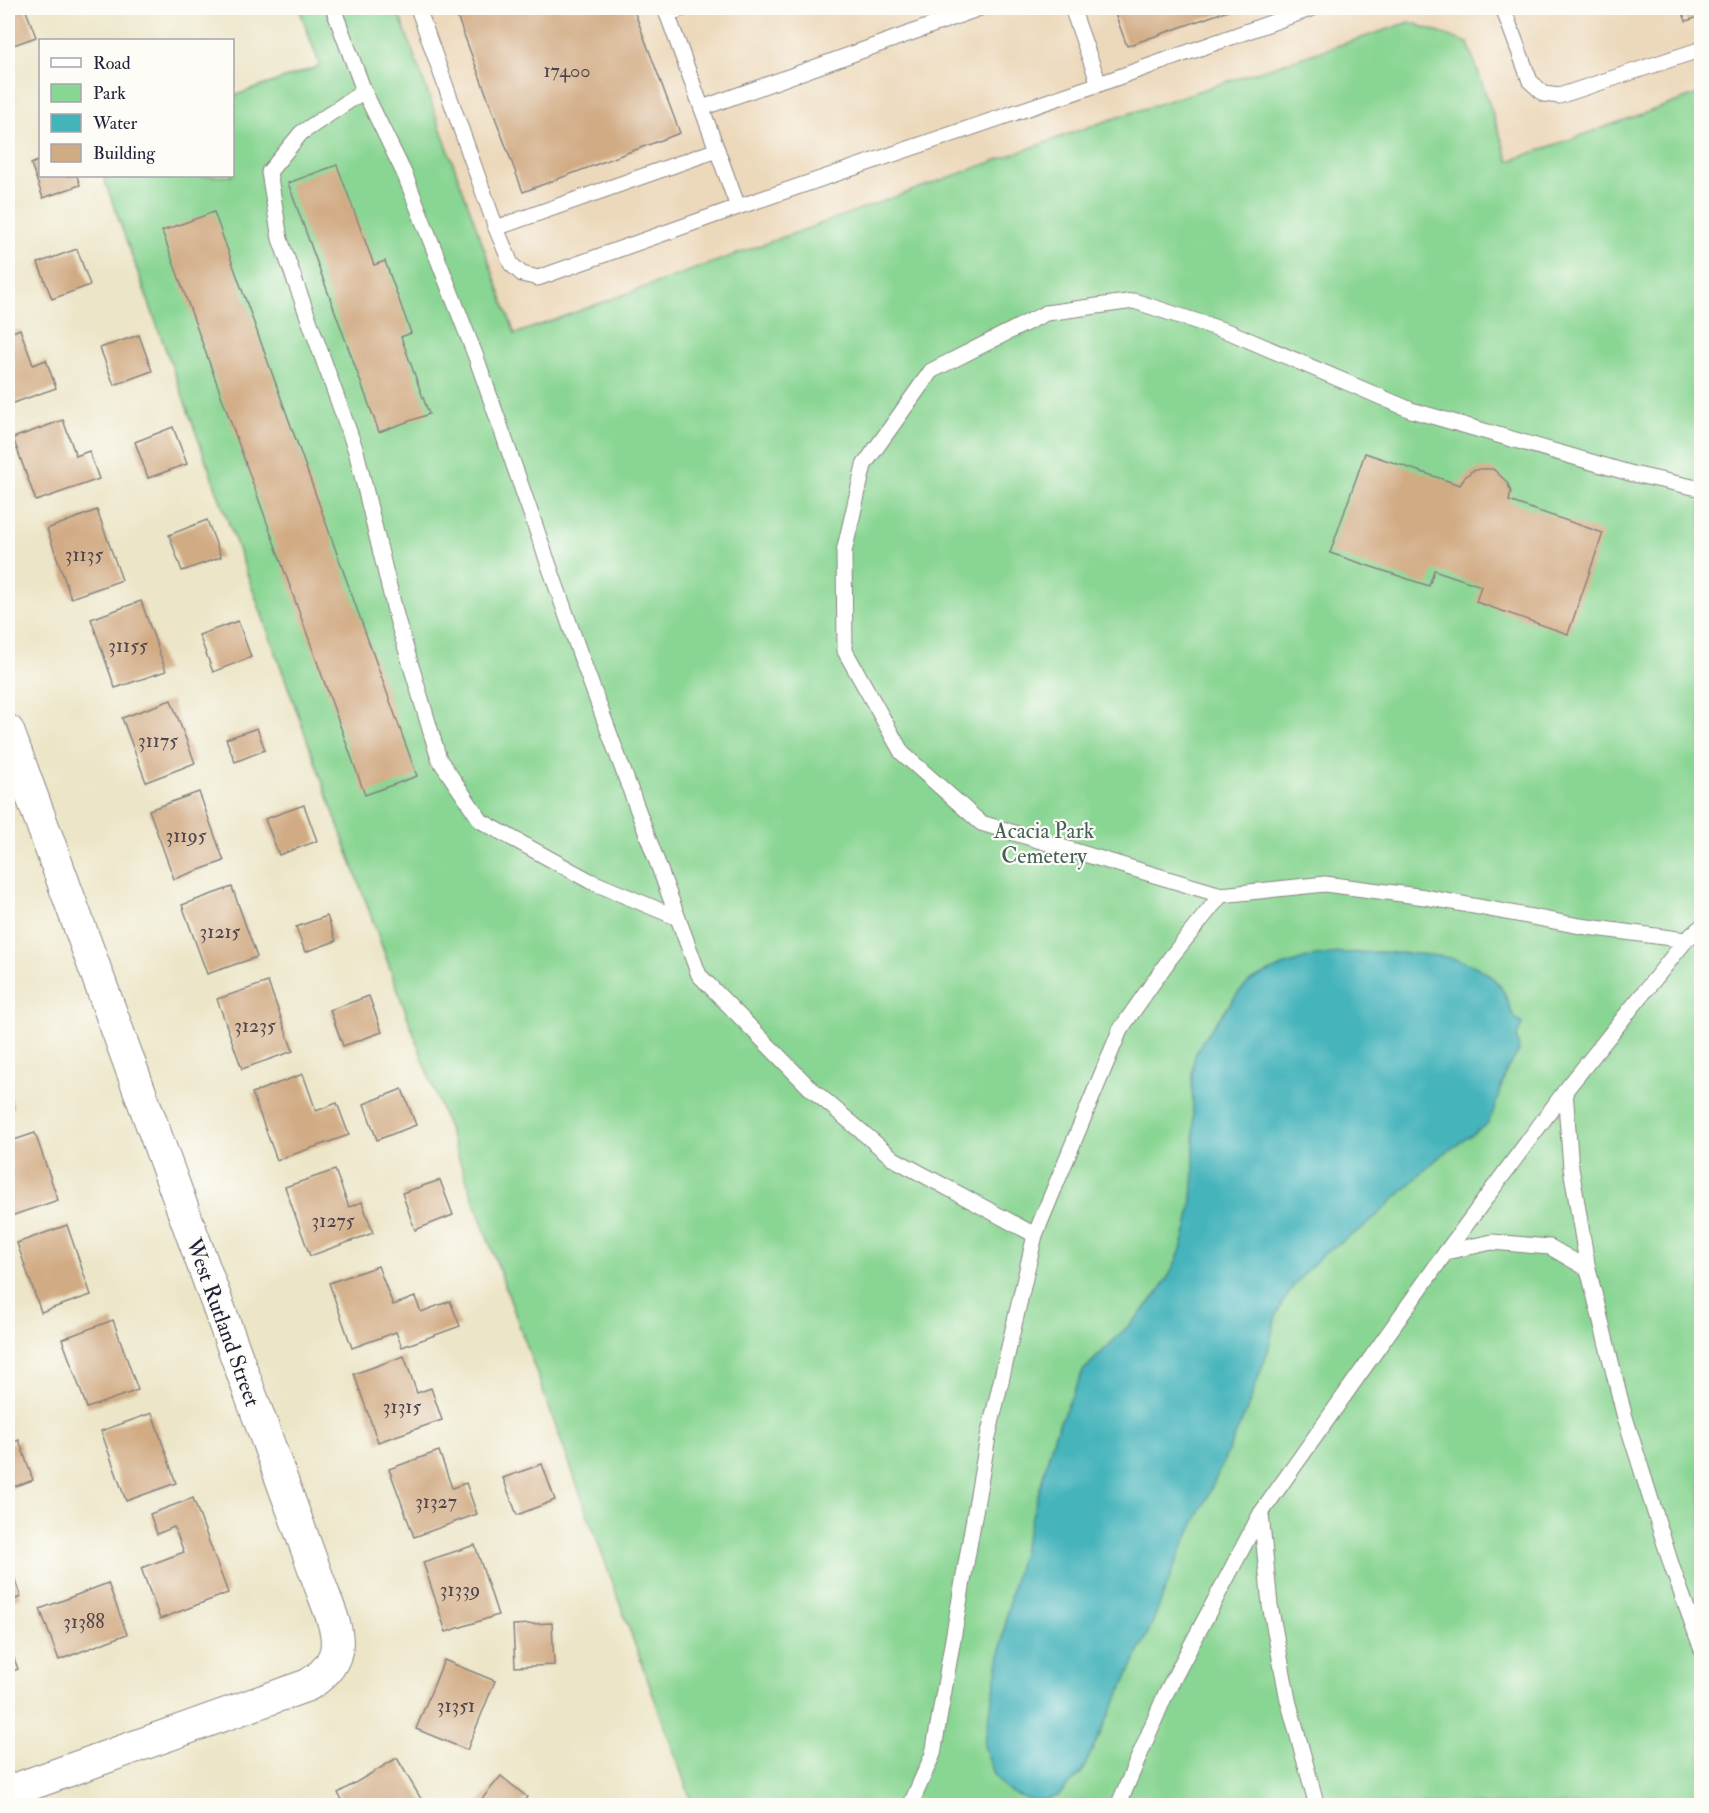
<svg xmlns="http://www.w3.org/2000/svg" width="1709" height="1813" font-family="'IM FELL Double Pica',serif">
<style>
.built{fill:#ecd8ba}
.green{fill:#89d593;stroke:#567c67;stroke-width:1.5}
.water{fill:#44b4bb;stroke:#336b7b;stroke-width:1.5}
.building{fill:#d1ab84}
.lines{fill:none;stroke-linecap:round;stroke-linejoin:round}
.service-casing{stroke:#878481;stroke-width:17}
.minor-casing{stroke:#878481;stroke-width:34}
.service{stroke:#fff;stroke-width:15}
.minor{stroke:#fff;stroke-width:32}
.labels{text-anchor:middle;stroke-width:4.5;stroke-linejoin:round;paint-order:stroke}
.number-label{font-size:20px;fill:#4e444d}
.park-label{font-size:22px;fill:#46615a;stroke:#fdfcf7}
.street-label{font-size:22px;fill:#22223b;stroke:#fdfcf7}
</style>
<rect width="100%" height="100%" fill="#fdfcf7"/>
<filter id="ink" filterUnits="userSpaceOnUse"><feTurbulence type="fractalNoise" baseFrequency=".0167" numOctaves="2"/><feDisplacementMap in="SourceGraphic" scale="12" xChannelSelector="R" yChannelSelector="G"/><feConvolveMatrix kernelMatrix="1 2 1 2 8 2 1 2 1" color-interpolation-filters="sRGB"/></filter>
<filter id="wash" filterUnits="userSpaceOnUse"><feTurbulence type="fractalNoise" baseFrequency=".008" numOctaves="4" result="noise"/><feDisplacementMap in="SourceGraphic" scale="24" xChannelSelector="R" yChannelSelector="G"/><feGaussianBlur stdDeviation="1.35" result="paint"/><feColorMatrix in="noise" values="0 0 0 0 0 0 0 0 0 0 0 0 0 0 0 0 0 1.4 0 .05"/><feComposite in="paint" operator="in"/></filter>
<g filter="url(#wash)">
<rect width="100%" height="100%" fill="#ece5c7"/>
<polygon class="built" points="397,8 1701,8 1701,93 1509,161 1468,43 1091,126 515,334"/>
<polygon class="green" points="299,8 397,8 515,334 1091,126 1410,22 1468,43 1509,161 1701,93 1701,1805 693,1805 103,176 232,176 233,96 320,66"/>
<path class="water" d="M 1381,952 C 1421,955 1476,951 1502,989 C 1510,1001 1509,1016 1522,1024 L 1517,1037 L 1519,1051 L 1507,1069 L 1493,1113 L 1487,1124 L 1438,1158 L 1367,1225 L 1322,1255 L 1294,1285 L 1282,1304 L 1276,1316 L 1268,1351 L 1246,1412 L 1206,1500 L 1181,1550 L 1150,1629 L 1082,1772 L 1058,1796 L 1045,1800 L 1032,1801 L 1010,1792 L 1003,1787 L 994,1774 L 984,1746 L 1011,1592 L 1055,1433 L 1083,1371 C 1107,1346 1143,1315 1162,1287 C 1204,1225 1193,1147 1192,1076 L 1194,1058 L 1203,1040 L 1238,993 L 1252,980 L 1280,967 L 1310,957 L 1339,953 Z"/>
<g id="blocks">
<g class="building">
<polygon points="8,8 25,8 36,37 8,47"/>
<polygon points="454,8 633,8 680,133 523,192"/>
<polygon points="1113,8 1235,8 1127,46"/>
<polygon points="1681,8 1702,8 1702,16 1686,21"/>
<polygon points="40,160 40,176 77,176 80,185 43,198 31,164"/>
<polygon points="337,165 374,265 385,261 411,333 401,337 429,414 379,432 288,183"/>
<polygon points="214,212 417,776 365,795 162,231"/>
<polygon points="77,249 90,285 52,299 38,263"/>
<polygon points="20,329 33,365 46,360 56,388 8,405 8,334"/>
<polygon points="139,335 152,371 114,385 100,348"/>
<polygon points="63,420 76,456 89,451 99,479 36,501 13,438"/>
<polygon points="173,427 187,464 148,478 135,442"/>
<polygon points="1365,453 1460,485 1464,478 1472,471 1480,469 1493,469 1507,482 1511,492 1509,501 1603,533 1568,634 1476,602 1481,586 1434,570 1429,586 1330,553"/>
<polygon points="97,510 122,580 71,598 47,529"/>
<polygon points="207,520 221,557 182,571 169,535"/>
<polygon points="141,601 166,671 115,688 91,619"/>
<polygon points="238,621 251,657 213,672 199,635"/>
<polygon points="171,700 195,763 146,782 122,718"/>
<polygon points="257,728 265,750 235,762 226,739"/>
<polygon points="199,792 224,861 174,879 149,810"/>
<polygon points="304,805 317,841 279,855 265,819"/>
<polygon points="232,887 257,957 207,974 182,905"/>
<polygon points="327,916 336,941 305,952 296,927"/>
<polygon points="268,982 293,1051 242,1069 217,999"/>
<polygon points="369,996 382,1032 343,1046 330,1010"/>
<polygon points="303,1074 316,1111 337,1103 349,1135 277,1160 252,1093"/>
<polygon points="402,1089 416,1125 377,1140 364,1104"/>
<polygon points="8,1090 14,1108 8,1110"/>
<polygon points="35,1133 58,1200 8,1217 8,1142"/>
<polygon points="335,1170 349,1207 362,1202 373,1233 310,1256 285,1187"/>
<polygon points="440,1180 453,1215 415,1230 402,1193"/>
<polygon points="67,1225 91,1295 41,1312 17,1243"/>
<polygon points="378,1266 393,1305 415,1297 421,1312 450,1301 460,1326 402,1347 396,1332 352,1348 329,1283"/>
<polygon points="113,1320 138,1390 87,1408 62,1339"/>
<polygon points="404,1356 417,1393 431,1388 442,1420 378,1442 354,1374"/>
<polygon points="152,1413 176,1483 126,1501 101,1431"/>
<polygon points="19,1440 33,1480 8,1489 8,1444"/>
<polygon points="439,1451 452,1488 466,1483 477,1514 414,1537 389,1469"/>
<polygon points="542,1464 555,1500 517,1515 503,1478"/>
<polygon points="193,1498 228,1593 160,1619 141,1568 184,1552 174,1527 157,1534 150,1514"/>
<polygon points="475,1545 498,1615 446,1632 423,1562"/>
<polygon points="8,1560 21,1597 8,1602"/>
<polygon points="108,1583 127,1634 59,1660 40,1609"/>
<polygon points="552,1623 554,1665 515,1667 513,1625"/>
<polygon points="8,1642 18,1669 8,1673"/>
<polygon points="444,1660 495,1681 467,1750 416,1729"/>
<polygon points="397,1758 424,1804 345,1806 338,1793"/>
<polygon points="501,1776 527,1797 519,1806 476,1806"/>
</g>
</g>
</g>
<g filter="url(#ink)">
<use href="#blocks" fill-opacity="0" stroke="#878481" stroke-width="1.5"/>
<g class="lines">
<g class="service-casing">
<g id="service">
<polyline points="333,8 364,91 405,175 476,357 580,654 699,975 809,1087 894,1159 1035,1235"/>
<polyline points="418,8 496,228 511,264 522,274 538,278 738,207"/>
<polyline points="665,8 738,207 1099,84"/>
<polyline points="1072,8 1099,84 1313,8"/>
<polyline points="1503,8 1530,81 1544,94 1559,96 1702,49"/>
<polyline points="667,14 684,8"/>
<polyline points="364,91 301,133 269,172 280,239 356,451 397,619 439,759 481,821 590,881 678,918"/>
<polyline points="702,108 980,8"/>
<polyline points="496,228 717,150"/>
<polyline points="1686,940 1580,926 1425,897 1325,884 1221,895 981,823 902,753 845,651 844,552 864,465 931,371 1046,313 1134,301 1232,333 1411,410 1633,474 1702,489"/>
<polyline points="1565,1091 1571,1168 1588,1269 1624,1414 1672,1567 1702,1650"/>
<polyline points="1446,1252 1492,1242 1550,1247 1588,1269"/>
<polyline points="1261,1513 1270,1605 1288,1700 1317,1806"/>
<polyline points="910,1806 933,1754 988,1437 1035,1235 1120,1030 1171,957 1221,895"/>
<polyline points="1118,1806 1166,1693 1261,1513 1446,1252 1565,1091 1686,940 1702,926"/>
</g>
</g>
<g class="minor-casing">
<path id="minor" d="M 8,731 L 319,1582 C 334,1624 355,1656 308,1685 L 8,1792"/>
</g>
<use href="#service" class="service"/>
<use href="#minor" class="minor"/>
</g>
</g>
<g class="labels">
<g class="number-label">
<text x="567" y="77">17400</text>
<text x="84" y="561">31135</text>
<text x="128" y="652">31155</text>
<text x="158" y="747">31175</text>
<text x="186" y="842">31195</text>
<text x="220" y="938">31215</text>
<text x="255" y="1032">31235</text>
<text x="333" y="1227">31275</text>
<text x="402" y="1413">31315</text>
<text x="436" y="1508">31327</text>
<text x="460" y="1596">31339</text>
<text x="84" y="1628">31388</text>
<text x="456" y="1712">31351</text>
</g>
<g class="park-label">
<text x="1044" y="838">Acacia Park<tspan x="1044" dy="25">Cemetery</tspan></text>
</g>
<g class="street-label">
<text transform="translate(224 1322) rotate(70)" y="8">West Rutland Street</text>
</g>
</g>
<rect width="1709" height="1813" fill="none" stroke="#fdfcf7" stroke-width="30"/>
<rect x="39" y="39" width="195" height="138" fill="#fdfcf7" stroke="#a5a5ac" stroke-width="1.5"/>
<rect x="51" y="58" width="30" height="9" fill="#ffffff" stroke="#a5a5ac" stroke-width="1.5"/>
<text x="93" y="69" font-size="18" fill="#22223b">Road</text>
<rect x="51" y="84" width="30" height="18" fill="#89d593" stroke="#a5a5ac" stroke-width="1.5"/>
<text x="93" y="99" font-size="18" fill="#22223b">Park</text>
<rect x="51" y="114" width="30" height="18" fill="#44b4bb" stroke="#a5a5ac" stroke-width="1.5"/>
<text x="93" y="129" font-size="18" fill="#22223b">Water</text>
<rect x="51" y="144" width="30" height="18" fill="#d1ab84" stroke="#a5a5ac" stroke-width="1.5"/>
<text x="93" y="159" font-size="18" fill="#22223b">Building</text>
</svg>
